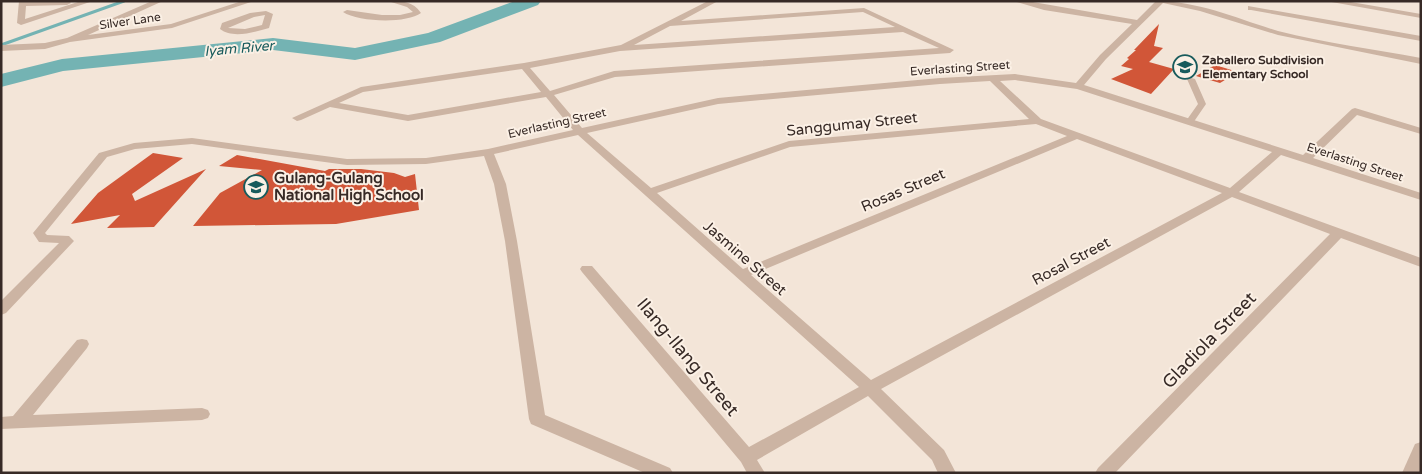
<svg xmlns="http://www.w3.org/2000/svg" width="1422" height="474" font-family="'Varela Round',sans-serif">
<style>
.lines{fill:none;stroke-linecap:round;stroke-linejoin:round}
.stream{stroke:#74b3b3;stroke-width:3}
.river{fill:#74b3b3;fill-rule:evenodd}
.building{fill:#d15638}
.service{fill:#ccb4a3;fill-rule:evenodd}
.minor{fill:#ccb4a3;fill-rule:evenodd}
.tertiary{fill:#ccb4a3;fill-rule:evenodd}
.labels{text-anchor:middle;stroke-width:4;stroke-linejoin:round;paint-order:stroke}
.far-street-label{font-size:12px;fill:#372a26;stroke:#fbf0e5}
.far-poi-label{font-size:12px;font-weight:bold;fill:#372a26;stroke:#fbf0e5;text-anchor:start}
.far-water-label{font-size:14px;font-style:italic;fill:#185b5c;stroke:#fbf0e5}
.street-label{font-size:15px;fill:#372a26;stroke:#fbf0e5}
.poi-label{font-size:15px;font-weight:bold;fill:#372a26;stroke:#fbf0e5;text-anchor:start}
.near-street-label{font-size:18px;fill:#372a26;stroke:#fbf0e5}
</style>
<rect width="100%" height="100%" fill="#f3e5d8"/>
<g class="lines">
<polyline class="stream" points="1,45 124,1"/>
<polygon class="river" points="515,1 541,1 538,5 440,42 355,60 273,50 63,71 1,87 1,74 62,59 273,38 355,48 428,33"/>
</g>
<g class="building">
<polygon points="1159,24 1154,46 1163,48 1149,62 1174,69 1151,94 1111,79 1133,69 1121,66 1129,59 1127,58 1136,50 1134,50"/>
<polygon points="1215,65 1238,72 1220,83 1196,76"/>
<polygon points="153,153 183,158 132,194 135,201 206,169 154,227 107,228 120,215 71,224 98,193"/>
<polygon points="237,155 325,171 329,169 361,169 394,173 405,177 415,174 419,210 336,224 193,226 220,193 262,170 219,166"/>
</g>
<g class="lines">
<polygon class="service" points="1188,77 1195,79 1206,104 1193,123 1190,123 1186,121 1198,104 1187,79"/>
<g class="minor">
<polygon points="19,1 69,1 71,3 67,5 26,6 25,19 81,1 93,1 21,25 17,23"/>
<polygon points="152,1 163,1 88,35 171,24 242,1 254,1 172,28 70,42 45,49 1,51 1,45 45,43 67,38"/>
<path d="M 388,1 C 402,1 413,1 421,13 C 406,24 358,22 343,12 L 347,10 L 382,15 L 400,15 L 413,12 L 407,7 Z"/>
<path d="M 708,1 L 718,1 L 681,21 L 864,8 L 954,50 L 950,53 L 615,77 L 554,95 L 582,128 L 718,98 L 940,78 L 1015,74 L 1076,83 L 1100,55 L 1132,24 L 1044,10 L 1013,1 L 1027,1 L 1137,20 L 1156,1 C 1199,1 1238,19 1278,31 C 1325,43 1374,49 1421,58 L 1421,64 L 1278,35 L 1200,11 L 1163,3 L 1106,59 L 1084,85 L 1303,155 L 1352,109 L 1355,108 L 1421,128 L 1421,134 L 1357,115 L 1313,158 L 1421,193 L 1421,200 L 1281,155 L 1239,192 L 1421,258 L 1421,267 L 1341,238 L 1115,473 L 1095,473 L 1098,468 L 1330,234 L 1232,197 L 881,389 L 944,450 L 956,473 L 938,473 L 932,460 L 868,396 L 757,460 L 765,473 L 747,473 L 741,462 L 582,272 L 580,269 L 582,266 L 592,266 L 749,447 L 859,387 L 578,135 L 494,154 L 506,184 L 517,241 L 545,415 L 670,468 L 673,473 L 645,473 L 531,424 L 529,419 L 505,241 L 494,184 L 484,156 L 426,164 L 347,165 L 192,144 L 135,149 L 107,157 L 45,233 L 47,235 L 69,236 L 74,241 L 6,313 L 1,315 L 1,301 L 59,243 L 39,242 L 33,233 L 99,153 L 134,143 L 192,138 L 347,159 L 426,158 L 488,149 L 573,130 L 546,97 L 408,121 L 330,107 L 301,120 L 297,121 L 292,118 L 361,87 L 524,63 L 621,45 ZM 863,12 L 895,27 L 634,45 L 670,26 ZM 903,32 L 939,48 L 614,71 L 550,91 L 530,68 L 620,51 ZM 522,69 L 541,92 L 408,115 L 339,103 L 363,92 ZM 1015,80 L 1077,89 L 1272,152 L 1230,188 L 1041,119 L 1000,81 ZM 990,81 L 1029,119 L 789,141 L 651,188 L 587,133 L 718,104 L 940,84 ZM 1036,124 L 1067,136 L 743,269 L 657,193 L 790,147 ZM 1077,139 L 1222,193 L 871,380 L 751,275 Z"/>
<polygon points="1326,1 1345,1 1421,14 1421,18"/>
<polygon points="1248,6 1421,36 1421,41 1251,10 1248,10"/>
<path d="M 266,11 L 273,14 L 269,28 C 254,32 233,39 220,29 L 222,23 L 250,13 ZM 265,15 L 262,25 L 245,29 L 228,28 L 254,17 Z"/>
<polygon points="82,339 87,340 89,344 87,348 33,415 202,408 208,410 210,414 208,418 202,420 1,429 1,417 13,416 77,340"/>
</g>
<polygon class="tertiary" points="1421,442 1420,473 1402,473 1415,444"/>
</g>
<defs>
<g id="school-ring" transform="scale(1.25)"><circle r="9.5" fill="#fbf0e5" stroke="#185b5c" stroke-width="1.5"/><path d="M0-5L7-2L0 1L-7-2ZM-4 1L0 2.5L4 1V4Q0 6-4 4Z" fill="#185b5c"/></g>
</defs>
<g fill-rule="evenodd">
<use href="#school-ring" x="1185" y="67"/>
<use href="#school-ring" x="256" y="187"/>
</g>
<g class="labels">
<g class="far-street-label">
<text transform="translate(130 21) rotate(-8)" y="4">Silver Lane</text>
<text transform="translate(960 68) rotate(-4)" y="4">Everlasting Street</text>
<text transform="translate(557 123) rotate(-13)" y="4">Everlasting Street</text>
<text transform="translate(1355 162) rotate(18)" y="4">Everlasting Street</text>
</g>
<g class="far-poi-label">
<text x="1202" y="64">Zaballero Subdivision<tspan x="1202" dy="14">Elementary School</tspan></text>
</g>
<g class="far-water-label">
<text transform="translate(239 48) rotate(-5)" y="5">Iyam River</text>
</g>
<g class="street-label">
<text transform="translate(852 124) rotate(-6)" y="5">Sanggumay Street</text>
<text transform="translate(903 190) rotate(-23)" y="5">Rosas Street</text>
<text transform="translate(745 258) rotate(41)" y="5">Jasmine Street</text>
<text transform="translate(1071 261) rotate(-28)" y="5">Rosal Street</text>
</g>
<g class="poi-label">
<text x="274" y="183">Gulang-Gulang<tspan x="274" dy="17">National High School</tspan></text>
</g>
<g class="near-street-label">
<text transform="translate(1209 340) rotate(-46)" y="6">Gladiola Street</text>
<text transform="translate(688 357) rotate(50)" y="6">Ilang-Ilang Street</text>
</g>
</g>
<rect width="1422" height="474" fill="none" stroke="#372a26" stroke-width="5"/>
</svg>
